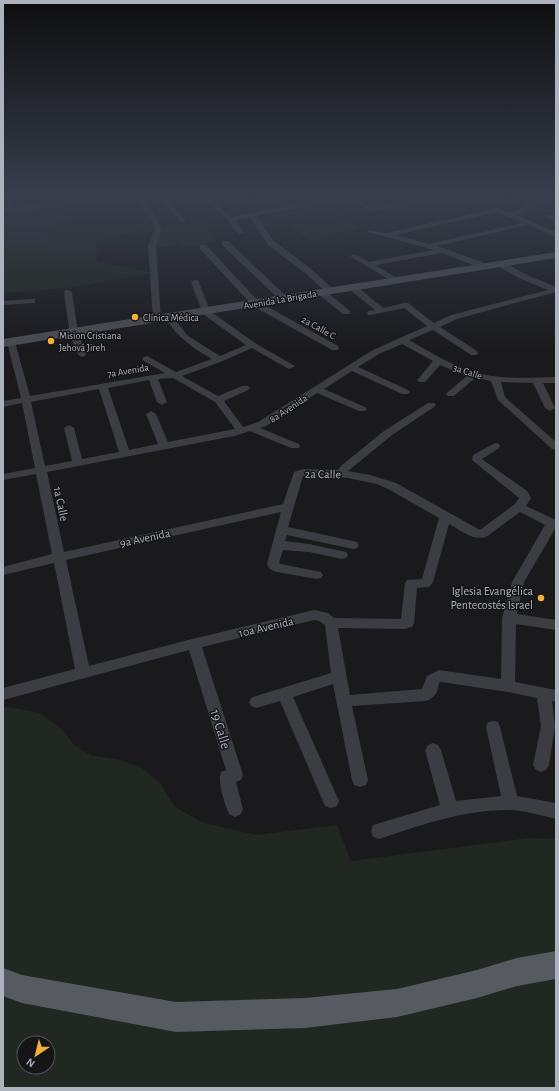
<svg xmlns="http://www.w3.org/2000/svg" width="559" height="1091" font-family="'Alegreya Sans',sans-serif">
<style>
.built{fill:#26262a}
.green{fill:#202821;fill-rule:evenodd}
.lines{fill:none;stroke-linecap:round;stroke-linejoin:round}
.minor{fill:#3b3d42;fill-rule:evenodd}
.tertiary{fill:#3b3d42;fill-rule:evenodd}
.secondary{fill:#494c52;fill-rule:evenodd}
.primary{fill:#575a61;fill-rule:evenodd}
.poi-dot{fill:#f5ae3a;stroke:#151518;stroke-width:1.5}
.labels{text-anchor:middle;stroke-width:3;stroke-linejoin:round;paint-order:stroke}
.far-street-label{font-size:10px;fill:#adb2bc;stroke:#151518}
.far-poi-label{font-size:10px;fill:#adb2bc;stroke:#151518;text-anchor:start}
.street-label{font-size:12px;fill:#adb2bc;stroke:#151518}
.poi-label{font-size:12px;fill:#adb2bc;stroke:#151518;text-anchor:end}
.near-street-label{font-size:14px;fill:#adb2bc;stroke:#151518}
</style>
<rect width="100%" height="100%" fill="#1a1a1d"/>
<polygon class="built" points="139,196 144,204 85,212 84,208 50,243 3,248 3,211"/>
<g class="green">
<polygon points="144,204 158,229 203,221 217,242 183,247 181,244 152,249 158,229 96,239 97,261 154,273 68,288 3,293 3,248 50,243 45,231 84,208 85,212"/>
<polygon points="326,204 361,229 309,240 290,224 263,227 257,218"/>
<path d="M 8,707 L 40,713 L 63,730 L 74,745 L 92,756 L 117,759 L 142,768 L 161,784 L 175,807 L 202,822 L 255,835 L 337,825 L 351,861 L 530,838 L 556,839 L 556,1088 L 3,1088 L 3,708 ZM 24,1043 L 48,1043 L 48,1067 L 24,1067 Z"/>
</g>
<g class="lines">
<g class="minor">
<polygon points="5,196 11,196 14,205 13,206 9,206"/>
<polygon points="49,196 55,196 56,200 51,201"/>
<polygon points="135,196 142,196 159,221 161,229 156,246 161,319 157,322 153,319 148,246 155,229 153,221"/>
<polygon points="158,196 165,196 185,220 185,222 181,222"/>
<polygon points="201,196 208,196 232,217 335,196 353,196 372,208 429,196 443,196 371,212 347,198 256,216 274,241 311,269 333,289 333,293 327,293 305,273 268,245 250,217 235,220 244,233 242,234 238,234 228,220"/>
<polygon points="483,196 493,196 480,202 475,201"/>
<path d="M 549,196 L 556,196 L 556,198 L 516,215 L 556,232 L 556,237 L 528,225 L 437,246 L 482,262 L 487,267 L 486,269 L 480,269 L 476,266 L 442,253 L 375,265 L 398,279 L 399,281 L 395,283 L 350,256 L 354,254 L 369,262 L 434,250 L 368,232 L 368,230 L 386,233 L 498,208 L 510,213 ZM 497,212 L 522,223 L 429,244 L 395,235 Z"/>
<polygon points="547,214 556,217 556,221 545,217 544,216"/>
<polygon points="222,241 228,241 287,297 287,301 281,301 222,245"/>
<polygon points="200,245 206,245 259,302 338,346 339,348 338,350 332,350 253,306 200,249"/>
<path d="M 497,262 L 503,262 L 527,275 L 556,287 L 556,292 L 457,319 L 440,327 L 477,351 L 478,353 L 477,355 L 471,355 L 433,330 L 409,340 C 428,351 447,362 467,370 C 495,380 527,378 556,377 L 556,383 L 543,383 L 555,408 L 550,411 L 545,408 L 533,383 L 501,382 L 505,397 L 556,442 L 556,450 L 552,449 L 498,400 L 491,381 L 475,378 L 454,396 L 448,396 L 446,394 L 448,392 L 467,376 L 440,365 L 425,382 L 419,382 L 417,380 L 419,378 L 433,361 L 402,344 L 379,354 L 358,367 L 408,390 L 410,392 L 408,394 L 402,394 L 352,371 L 324,389 L 365,407 L 367,409 L 365,411 L 359,411 L 317,393 L 266,426 L 260,428 L 299,444 L 300,446 L 299,448 L 291,448 L 250,431 L 234,436 L 47,472 L 64,552 L 283,504 L 294,472 L 303,469 L 338,470 L 342,465 L 384,431 L 428,403 L 434,403 L 436,405 L 434,407 L 392,435 L 348,471 L 370,475 L 396,483 L 480,530 L 515,504 L 519,498 L 472,460 L 473,455 L 495,443 L 499,444 L 500,446 L 499,448 L 482,459 L 527,491 L 531,498 L 526,506 L 556,520 L 556,529 L 555,529 L 524,582 L 517,614 L 556,620 L 556,630 L 516,624 L 515,682 L 556,690 L 556,702 L 552,701 L 555,726 L 549,765 L 546,770 L 541,772 L 536,770 L 533,765 L 541,726 L 537,698 L 508,692 L 441,682 L 439,683 C 438,692 435,698 426,701 L 352,706 L 368,780 L 366,785 L 360,787 L 354,785 L 352,780 L 333,684 L 293,697 L 339,801 L 337,806 L 331,808 L 325,806 L 280,701 L 256,708 L 251,706 L 249,702 L 251,698 L 256,696 L 331,673 L 325,625 L 319,621 L 314,620 L 202,647 L 243,775 L 241,780 L 236,782 L 243,809 L 241,814 L 235,817 L 229,814 C 225,805 217,781 221,772 L 226,770 L 189,650 L 3,700 L 3,688 L 75,669 L 54,563 L 3,575 L 3,567 L 52,554 L 36,474 L 3,480 L 3,474 L 35,468 L 22,403 L 3,407 L 3,401 L 21,398 L 7,342 L 8,340 L 14,340 L 15,342 L 30,396 L 165,373 L 144,361 L 142,359 L 144,357 L 147,356 L 176,372 L 212,359 C 192,348 178,337 165,318 L 166,316 L 172,316 L 188,336 L 220,356 L 246,345 L 203,314 L 191,282 L 195,280 L 198,280 L 210,311 L 255,343 L 295,366 L 290,369 L 287,368 L 252,348 L 223,361 L 182,376 L 218,396 L 242,386 L 248,386 L 250,388 L 248,390 L 224,401 L 243,427 L 258,422 L 373,350 L 427,326 L 404,308 L 371,315 L 368,315 L 367,313 L 368,311 L 375,310 L 349,289 L 349,285 L 355,285 L 383,308 L 405,303 L 408,303 L 434,323 L 451,315 L 548,290 L 521,279 L 497,266 ZM 173,378 L 215,402 L 235,429 L 168,442 L 156,414 L 151,411 L 146,414 L 158,444 L 129,450 L 108,388 L 149,380 L 157,402 L 162,405 L 167,402 L 158,379 ZM 99,389 L 119,452 L 82,459 L 74,428 L 69,425 L 64,428 L 72,461 L 45,466 L 31,402 ZM 303,476 L 348,478 L 377,484 L 388,489 L 439,518 L 422,579 L 407,580 L 405,583 L 401,619 L 334,618 L 328,613 L 314,610 L 188,640 L 89,666 L 66,560 L 281,512 L 267,564 C 269,569 272,571 277,572 L 317,579 L 321,578 L 323,575 L 321,572 L 281,564 L 279,563 L 283,550 L 309,552 L 342,559 L 346,558 L 348,555 L 346,552 L 309,544 L 285,541 L 287,535 L 353,549 L 357,548 L 359,545 L 357,542 L 353,541 L 288,527 ZM 520,512 L 545,525 L 512,582 L 502,618 L 501,679 L 439,670 L 427,676 L 422,689 L 350,695 L 338,628 L 405,629 L 412,627 L 414,623 L 417,588 L 429,587 L 433,582 L 449,524 C 460,530 473,541 486,537 Z"/>
<path d="M 65,290 L 68,290 L 72,292 L 78,332 L 86,354 L 85,356 L 82,357 C 70,354 66,304 64,292 Z"/>
<polygon points="318,290 324,290 349,310 350,312 349,314 343,314 318,294"/>
<polygon points="32,299 35,299 35,303 3,305 3,301"/>
<path d="M 493,721 L 498,722 L 500,727 L 517,796 L 556,803 L 556,819 C 541,815 526,811 511,810 C 465,809 421,825 379,839 L 373,837 L 371,831 L 373,825 L 440,805 L 425,750 L 428,745 L 433,743 L 438,745 L 441,750 L 456,801 L 501,796 L 486,727 L 488,722 Z"/>
</g>
<polygon class="tertiary" points="106,196 137,196 133,198 3,211 3,207"/>
<polygon class="secondary" points="556,252 556,258 3,347 3,339"/>
<polygon class="primary" points="556,951 556,979 517,986 477,998 397,1017 305,1028 176,1032 22,1003 3,996 3,968 22,975 176,1002 305,998 397,989 477,970 517,958"/>
</g>
<linearGradient id="sky" x2="0" y2="1"><stop stop-color="#0e0e10"/><stop offset="0.56" stop-color="#383e4c"/><stop offset="1" stop-color="#383e4c" stop-opacity="0"/></linearGradient>
<rect width="559" height="349" fill="url(#sky)"/>
<g class="poi-dot">
<circle cx="135" cy="317" r="4"/>
<circle cx="51" cy="341" r="4"/>
<circle cx="541" cy="598" r="4"/>
</g>
<g class="labels">
<g class="far-street-label">
<text transform="translate(280 299) rotate(-10)" y="4">Avenida La Brigada</text>
<text transform="translate(319 327) rotate(29)" y="4">2a Calle C</text>
<text transform="translate(128 370) rotate(-10)" y="4">7a Avenida</text>
<text transform="translate(468 371) rotate(18)" y="4">3a Calle</text>
<text transform="translate(288 408) rotate(-33)" y="4">8a Avenida</text>
</g>
<g class="far-poi-label">
<text x="143" y="321">Clínica Médica</text>
<text x="59" y="339">Mision Cristiana<tspan x="59" dy="12">Jehová Jireh</tspan></text>
</g>
<g class="street-label">
<text transform="translate(323 474) rotate(1)" y="4">2a Calle</text>
<text transform="translate(61 504) rotate(78)" y="4">1a Calle</text>
<text transform="translate(145 538) rotate(-12)" y="4">9a Avenida</text>
<text transform="translate(266 627) rotate(-13)" y="4">10a Avenida</text>
</g>
<g class="poi-label">
<text x="533" y="595">Iglesia Evangélica<tspan x="533" dy="14">Pentecostés Israel</tspan></text>
</g>
<g class="near-street-label">
<text transform="translate(221 729) rotate(73)" y="5">19 Calle</text>
</g>
</g>
<rect width="559" height="1091" fill="none" stroke="#adb2bc" stroke-width="8"/>
<g transform="translate(36 1055) rotate(215)"><circle r="19" fill="#151518" stroke="#52545a"/>
<path d="M0-3L7 15L0 10L-7 15Z" fill="#f5ae3a"/>
<text y="-6" font-size="11" font-weight="bold" text-anchor="middle" fill="#adb2bc">N</text>
</g>
</svg>
